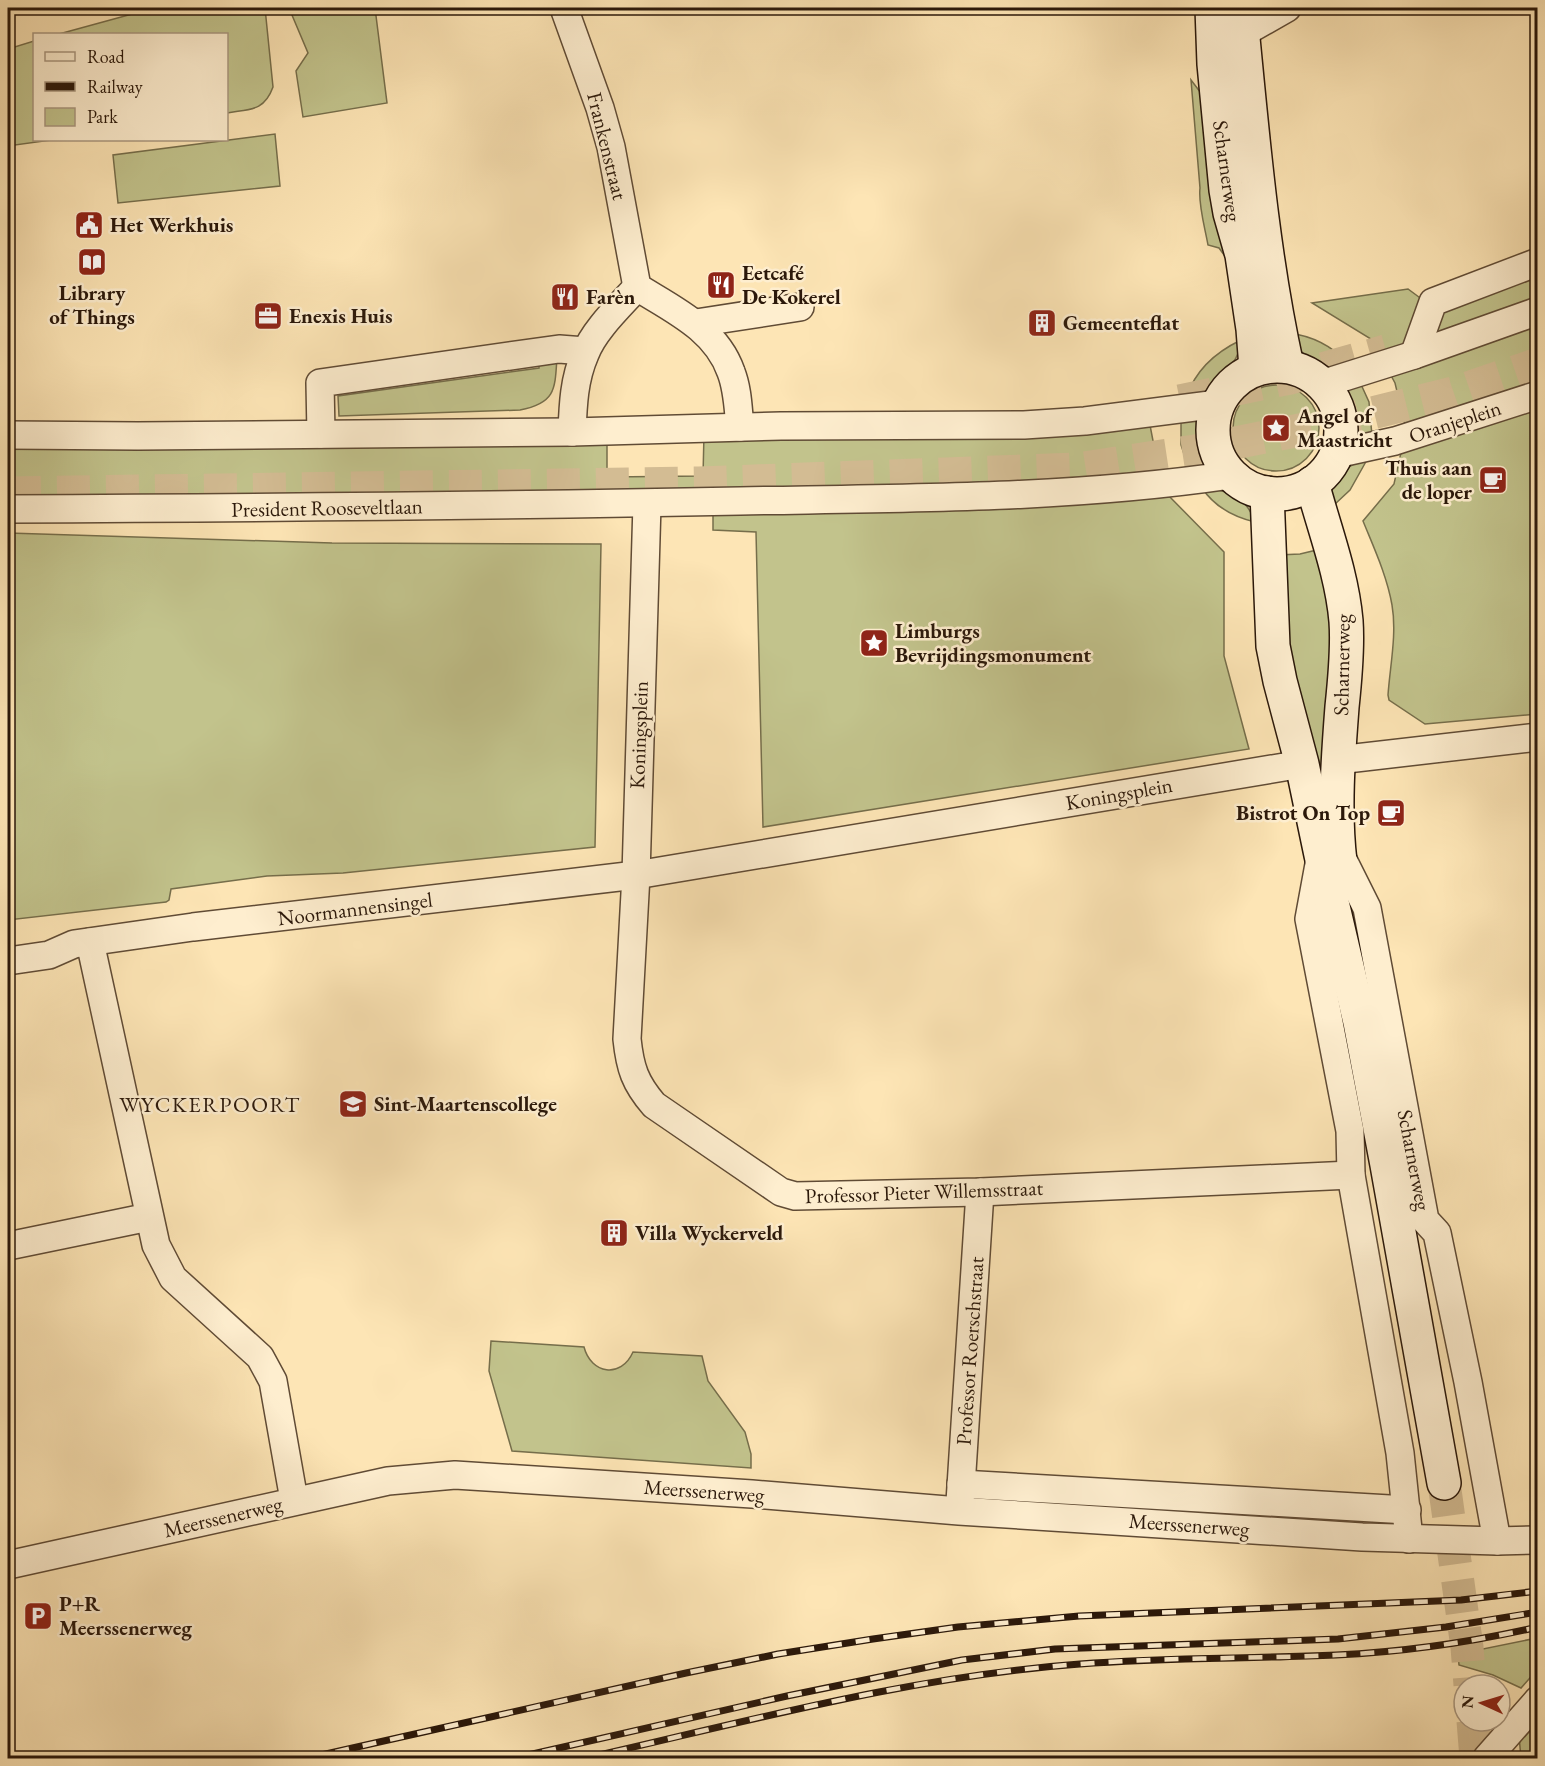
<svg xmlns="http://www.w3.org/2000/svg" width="1545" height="1766" font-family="'EB Garamond',serif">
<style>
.green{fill:#c2c38c;stroke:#766e4b;stroke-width:1.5}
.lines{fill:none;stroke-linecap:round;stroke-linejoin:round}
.secondary-tunnel{stroke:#d3bc93;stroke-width:33;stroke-dasharray:33 16;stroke-linecap:butt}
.highway-tunnel{stroke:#d3bc93;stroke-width:33;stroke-dasharray:33 16;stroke-linecap:butt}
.street-casing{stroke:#604b35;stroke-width:30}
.secondary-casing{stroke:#2b180a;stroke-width:36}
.street{stroke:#feeecf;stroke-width:27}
.secondary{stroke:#feeecf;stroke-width:33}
.rail-casing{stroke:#2b180a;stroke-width:7}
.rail{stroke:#feeecf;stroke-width:4.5;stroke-dasharray:14;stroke-linecap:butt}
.labels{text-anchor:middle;stroke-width:5;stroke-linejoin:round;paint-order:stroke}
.street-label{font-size:21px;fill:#2b180a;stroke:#feeecf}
.poi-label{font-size:21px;font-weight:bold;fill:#2b180a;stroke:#feeecf;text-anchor:start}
.neighbourhood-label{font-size:22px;letter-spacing:1.5px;fill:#2b180a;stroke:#feeecf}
</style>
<rect width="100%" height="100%" fill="#fde5b5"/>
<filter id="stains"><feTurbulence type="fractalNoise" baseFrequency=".00333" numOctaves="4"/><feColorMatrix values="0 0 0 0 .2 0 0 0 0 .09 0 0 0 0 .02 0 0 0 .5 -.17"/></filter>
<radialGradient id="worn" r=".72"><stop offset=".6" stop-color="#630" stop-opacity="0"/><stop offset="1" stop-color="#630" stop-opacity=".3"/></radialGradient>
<g class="green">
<path d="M 154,8 L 265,8 L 273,87 C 264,112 249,109 227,113 L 226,34 L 59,34 Z"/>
<polygon points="289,8 375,8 387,103 303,117 296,71 308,53"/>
<polygon points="34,41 34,140 51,140 8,146 8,49"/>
<path d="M 1191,80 L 1201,93 L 1227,259 L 1219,248 L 1208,245 C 1205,228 1198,204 1200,188 Z"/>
<polygon points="275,134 280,186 118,203 113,155"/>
<polygon points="1537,263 1537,386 1406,429 1395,383 1371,339 1312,303 1408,289 1427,303"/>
<path d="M 1289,333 C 1313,336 1332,346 1348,363 C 1318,370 1303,360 1289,333 Z"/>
<path d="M 1241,340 C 1240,365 1210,391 1187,396 C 1196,369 1216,352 1241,340 Z"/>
<path d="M 557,357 C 555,389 556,403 520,410 L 339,416 L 338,396 L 539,368 L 539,360 Z"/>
<path d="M 1359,380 L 1369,402 L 1372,436 L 1353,441 C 1354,419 1351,404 1340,385 Z"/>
<circle cx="1276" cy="428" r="43"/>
<path d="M 1537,403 L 1537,714 L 1425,724 L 1389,700 L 1388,695 C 1390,666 1397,634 1392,605 C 1387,576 1374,548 1363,521 L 1394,484 L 1402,448 Z"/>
<polygon points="1200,414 1200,443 1211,469 1190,472 1181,445 1181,416"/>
<polygon points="1149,420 1160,477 1062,488 8,501 8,441 607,438 607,477 703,476 704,434"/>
<path d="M 1368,458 L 1350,490 L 1334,505 L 1329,492 C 1337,474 1349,464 1368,458 Z"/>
<path d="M 1202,488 C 1227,489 1247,497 1255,522 C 1234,517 1214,506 1202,488 Z"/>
<polygon points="1166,493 1224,552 1224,656 1249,749 763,827 756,532 713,530 713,508"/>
<polygon points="8,533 332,543 601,544 595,847 343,873 267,876 171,889 169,900 166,902 8,920"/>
<polygon points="1321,549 1331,589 1327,845 1283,650 1278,555 1300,554"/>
<path d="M 491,1341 L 584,1347 C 591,1374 621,1379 633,1352 L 702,1356 L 708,1381 L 745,1432 L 751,1454 L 751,1468 L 512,1451 L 489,1371 Z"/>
<polygon points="1537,1638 1537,1670 1521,1688 1493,1675 1459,1665 1458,1654"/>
<polygon points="1537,1713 1537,1758 1521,1758 1519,1736"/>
</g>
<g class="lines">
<g class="secondary-tunnel">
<polyline points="1444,1483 1467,1647 1470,1685"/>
<polyline points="1473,1721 1476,1758"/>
</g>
<g class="highway-tunnel">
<polyline points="1180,401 1290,378 1386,351"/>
<polyline points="8,493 699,483 1077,469 1195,451 1315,427 1453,393 1538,364"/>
</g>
<g class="street-casing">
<g id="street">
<path d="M 564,8 L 600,108 L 611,147 L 637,287 C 674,310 716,329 731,372 C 738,390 738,409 740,427"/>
<polyline points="1243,33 1287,8"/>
<polyline points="696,323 800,307"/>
<polyline points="1414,355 1433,302 1538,262"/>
<polyline points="1322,384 1414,355 1538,311"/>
<path d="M 572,432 C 573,405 574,379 585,354 C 594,330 620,306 637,287"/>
<polyline points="321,434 320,383 559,349 585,351"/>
<polyline points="8,435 138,436 572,432 781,426 1024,425 1085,421 1218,404"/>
<polyline points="1336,454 1395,441 1538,395"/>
<path d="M 647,504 L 636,875 L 627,1039 C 630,1068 635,1083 654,1105 L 781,1192 L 795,1196 L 980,1192 L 1351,1175"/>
<path d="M 8,509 C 252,508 496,506 740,501 C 904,498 1068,499 1231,475"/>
<polyline points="1338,760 1538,737"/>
<polyline points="1338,850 1367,908 1425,1220 1437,1233 1468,1382 1497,1541"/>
<polyline points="1320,859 1309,919 1350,1131 1351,1175 1400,1453 1409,1539"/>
<polyline points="90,942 156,1245 173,1278 260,1357 273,1381 294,1500"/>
<polyline points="8,961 49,955 74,944 193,927 636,875 1302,764"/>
<polyline points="8,1246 149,1217"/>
<polyline points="961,1484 1407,1510"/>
<polyline points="960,1502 980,1192"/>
<polyline points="8,1565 388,1481 455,1475 752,1494 959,1511 1362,1537 1497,1541 1538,1540"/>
<polyline points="1487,1758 1538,1700"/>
</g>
</g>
<g class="secondary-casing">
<g id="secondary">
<polyline points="1212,8 1214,64 1226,190 1230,213 1242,255 1253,329 1256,368"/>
<path d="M 1240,8 C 1252,127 1261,248 1287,366"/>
<circle cx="1277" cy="430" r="64"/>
<path d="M 1312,483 C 1324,528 1342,574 1346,621 C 1348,649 1345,679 1342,707 C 1338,759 1334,811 1340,862"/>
<polyline points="1267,493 1273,646 1280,681 1302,764 1321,855 1360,1022 1387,1165 1444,1483"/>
</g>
</g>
<use href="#street" class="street"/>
<use href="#secondary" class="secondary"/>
<g class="rail-casing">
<g id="rail">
<polyline points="308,1758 686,1673 778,1654 873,1639 958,1627 1079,1616 1461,1600 1538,1591"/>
<polyline points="515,1758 787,1696 962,1660 1055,1649 1338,1639 1446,1627 1538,1612"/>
<path d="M 586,1758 C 749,1721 913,1676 1080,1664 C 1165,1657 1251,1659 1336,1655 C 1404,1652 1472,1642 1538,1627"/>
</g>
</g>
<use href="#rail" class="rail"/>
</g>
<defs>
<g id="civic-square" transform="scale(1.5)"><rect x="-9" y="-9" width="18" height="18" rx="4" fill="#8f2418" stroke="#feeecf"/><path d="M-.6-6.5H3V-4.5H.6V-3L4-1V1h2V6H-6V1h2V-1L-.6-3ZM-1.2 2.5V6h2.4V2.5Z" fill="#fff"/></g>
<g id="library-square" transform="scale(1.5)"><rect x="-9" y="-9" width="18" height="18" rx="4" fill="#8f2418" stroke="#feeecf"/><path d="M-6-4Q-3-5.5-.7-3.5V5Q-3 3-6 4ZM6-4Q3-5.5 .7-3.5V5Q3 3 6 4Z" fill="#fff"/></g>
<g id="restaurant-square" transform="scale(1.5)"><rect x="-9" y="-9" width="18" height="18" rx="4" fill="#8f2418" stroke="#feeecf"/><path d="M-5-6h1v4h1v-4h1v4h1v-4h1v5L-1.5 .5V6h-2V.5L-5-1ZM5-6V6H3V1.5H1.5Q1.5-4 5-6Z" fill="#fff"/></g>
<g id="office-square" transform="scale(1.5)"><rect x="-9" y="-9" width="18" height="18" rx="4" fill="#8f2418" stroke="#feeecf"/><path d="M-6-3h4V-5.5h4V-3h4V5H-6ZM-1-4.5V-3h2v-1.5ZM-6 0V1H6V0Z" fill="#fff"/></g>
<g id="building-square" transform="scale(1.5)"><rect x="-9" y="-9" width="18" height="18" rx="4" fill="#8f2418" stroke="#feeecf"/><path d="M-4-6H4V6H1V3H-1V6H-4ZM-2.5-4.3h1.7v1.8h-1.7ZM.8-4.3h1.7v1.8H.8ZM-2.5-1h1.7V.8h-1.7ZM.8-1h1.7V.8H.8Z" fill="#fff"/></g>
<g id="sight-square" transform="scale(1.5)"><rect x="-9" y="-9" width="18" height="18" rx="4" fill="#8f2418" stroke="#feeecf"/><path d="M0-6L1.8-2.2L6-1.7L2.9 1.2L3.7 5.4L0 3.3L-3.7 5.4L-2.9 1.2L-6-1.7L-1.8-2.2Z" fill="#fff"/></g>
<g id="cafe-square" transform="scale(1.5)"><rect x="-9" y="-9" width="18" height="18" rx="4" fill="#8f2418" stroke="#feeecf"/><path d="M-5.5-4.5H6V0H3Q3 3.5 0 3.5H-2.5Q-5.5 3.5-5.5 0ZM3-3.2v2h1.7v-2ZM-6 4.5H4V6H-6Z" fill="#fff"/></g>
<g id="school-square" transform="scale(1.5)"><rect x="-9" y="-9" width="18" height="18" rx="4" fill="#8f2418" stroke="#feeecf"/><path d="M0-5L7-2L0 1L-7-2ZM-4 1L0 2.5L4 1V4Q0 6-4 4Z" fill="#fff"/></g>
<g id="parking-square" transform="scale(1.5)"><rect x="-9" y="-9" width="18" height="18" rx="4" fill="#8f2418" stroke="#feeecf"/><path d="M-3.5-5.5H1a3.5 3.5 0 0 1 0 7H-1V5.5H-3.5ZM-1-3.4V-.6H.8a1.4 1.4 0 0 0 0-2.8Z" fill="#fff"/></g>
</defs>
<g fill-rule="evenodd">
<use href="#civic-square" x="89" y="225"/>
<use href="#library-square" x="92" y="262"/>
<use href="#restaurant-square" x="721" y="285"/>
<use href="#restaurant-square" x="565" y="297"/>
<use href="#office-square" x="268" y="316"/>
<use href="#building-square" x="1042" y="323"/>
<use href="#sight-square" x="1276" y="428"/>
<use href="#cafe-square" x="1493" y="480"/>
<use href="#sight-square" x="874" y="643"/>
<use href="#cafe-square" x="1391" y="813"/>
<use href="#school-square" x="353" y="1104"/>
<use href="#building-square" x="614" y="1233"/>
<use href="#parking-square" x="38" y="1616"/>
</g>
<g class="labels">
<g class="street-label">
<text transform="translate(607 146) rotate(76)" y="7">Frankenstraat</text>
<text transform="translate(1227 171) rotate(82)" y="7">Scharnerweg</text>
<text transform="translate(1455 422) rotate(-18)" y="7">Oranjeplein</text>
<text transform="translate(327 508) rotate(-1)" y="7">President Rooseveltlaan</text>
<text transform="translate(1342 665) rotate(-89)" y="7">Scharnerweg</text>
<text transform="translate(639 735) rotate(-88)" y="7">Koningsplein</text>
<text transform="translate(1119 794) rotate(-10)" y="7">Koningsplein</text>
<text transform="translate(355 909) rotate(-7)" y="7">Noormannensingel</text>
<text transform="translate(1414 1160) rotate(79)" y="7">Scharnerweg</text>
<text transform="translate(924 1192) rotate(-2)" y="7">Professor Pieter Willemsstraat</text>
<text transform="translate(970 1351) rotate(-86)" y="7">Professor Roerschstraat</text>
<text transform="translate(704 1491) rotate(4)" y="7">Meerssenerweg</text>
<text transform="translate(223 1517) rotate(-13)" y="7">Meerssenerweg</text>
<text transform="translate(1189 1525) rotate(4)" y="7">Meerssenerweg</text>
</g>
<g class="poi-label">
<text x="110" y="232">Het Werkhuis</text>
<text x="742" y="280">Eetcafé<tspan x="742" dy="24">De Kokerel</tspan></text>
<text x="92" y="300" text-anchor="middle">Library<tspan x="92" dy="24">of Things</tspan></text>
<text x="586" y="304">Farèn</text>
<text x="289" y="323">Enexis Huis</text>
<text x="1063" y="330">Gemeenteflat</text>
<text x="1297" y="423">Angel of<tspan x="1297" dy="24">Maastricht</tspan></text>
<text x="1472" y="475" text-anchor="end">Thuis aan<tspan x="1472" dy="24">de loper</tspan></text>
<text x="895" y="638">Limburgs<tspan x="895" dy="24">Bevrijdingsmonument</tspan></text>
<text x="1370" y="820" text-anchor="end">Bistrot On Top</text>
<text x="374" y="1111">Sint-Maartenscollege</text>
<text x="635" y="1240">Villa Wyckerveld</text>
<text x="59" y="1611">P+R<tspan x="59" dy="24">Meerssenerweg</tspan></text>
</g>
<g class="neighbourhood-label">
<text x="210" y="1112">WYCKERPOORT</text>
</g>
</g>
<rect width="1545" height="1766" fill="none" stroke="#fde5b5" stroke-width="30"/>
<rect x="9" y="9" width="1527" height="1748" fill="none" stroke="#2b180a" stroke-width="3"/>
<rect x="15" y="15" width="1515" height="1736" fill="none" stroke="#2b180a" stroke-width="1.5"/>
<rect x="33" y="33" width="195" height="108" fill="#feeecf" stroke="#aa9880" stroke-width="1.5"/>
<rect x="45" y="52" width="30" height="9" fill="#feeecf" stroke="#aa9880" stroke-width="1.5"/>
<text x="87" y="63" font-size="18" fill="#2b180a">Road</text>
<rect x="45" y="82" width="30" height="9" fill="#2b180a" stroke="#aa9880" stroke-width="1.5"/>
<text x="87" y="93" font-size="18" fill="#2b180a">Railway</text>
<rect x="45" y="108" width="30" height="18" fill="#c2c38c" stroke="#aa9880" stroke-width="1.5"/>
<text x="87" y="123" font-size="18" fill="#2b180a">Park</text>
<g transform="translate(1482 1703) rotate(274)"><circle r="28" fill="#feeecf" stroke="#aa9880" stroke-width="1.5"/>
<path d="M0-4.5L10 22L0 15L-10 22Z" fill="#8f2418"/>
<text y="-9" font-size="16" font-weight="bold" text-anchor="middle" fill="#2b180a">N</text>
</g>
<rect width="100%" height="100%" filter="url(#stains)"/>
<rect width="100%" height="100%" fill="url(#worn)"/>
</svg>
